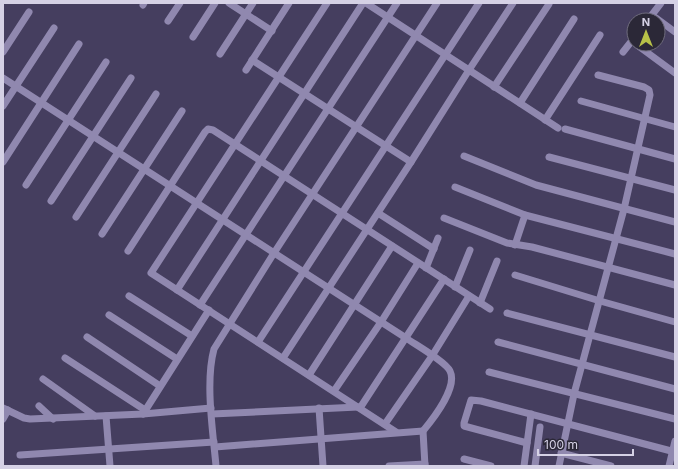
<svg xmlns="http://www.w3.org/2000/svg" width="678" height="469" font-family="Inter,sans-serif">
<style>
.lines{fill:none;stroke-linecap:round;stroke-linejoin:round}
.minor{stroke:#9088af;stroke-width:7}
</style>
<rect width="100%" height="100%" fill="#453e5f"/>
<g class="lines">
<g class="minor">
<polyline points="229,3 272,31"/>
<polyline points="327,3 151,273 396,432"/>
<polyline points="366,3 558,128"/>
<polyline points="143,5 144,3"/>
<polyline points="656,18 675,32"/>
<polyline points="648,20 661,3"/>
<polyline points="168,21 180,3"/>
<polyline points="193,37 215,3"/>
<polyline points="637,45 675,73"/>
<polyline points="3,52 29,12"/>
<polyline points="623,52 634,38"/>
<polyline points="220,54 253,3"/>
<polyline points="252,60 411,162"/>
<polyline points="246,70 289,3"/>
<path d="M 3,78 L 406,338 C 416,345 446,362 450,371 C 458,387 433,419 423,431 L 425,466"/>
<polyline points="494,87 549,4"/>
<polyline points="581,101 675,127"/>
<polyline points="520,103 574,19"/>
<polyline points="3,106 54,28"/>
<polyline points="545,120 600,35"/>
<polyline points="565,129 675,159"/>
<polyline points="464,156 536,185 675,222"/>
<polyline points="549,157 675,190"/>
<polyline points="3,162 79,44"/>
<polyline points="26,185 106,62"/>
<polyline points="455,187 525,215 675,254"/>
<polyline points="51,201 131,78"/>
<polyline points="378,213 434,249"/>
<polyline points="76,217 156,94"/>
<polyline points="444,218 507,243 532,247 675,285"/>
<polyline points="102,234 182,111"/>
<polyline points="515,245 525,215"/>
<polyline points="128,251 205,132 208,129 213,130 490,309"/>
<polyline points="426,268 438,238"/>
<polyline points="515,275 600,301 675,322"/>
<polyline points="455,287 470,250"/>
<polyline points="177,290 363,3"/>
<polyline points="129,296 192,336"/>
<polyline points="480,303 497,261"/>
<polyline points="200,305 397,3"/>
<polyline points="507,313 675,357"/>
<polyline points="109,315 177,359"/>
<polyline points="87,337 160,386"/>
<polyline points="258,342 479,3"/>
<polyline points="498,342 675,389"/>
<polyline points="65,358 145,410"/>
<polyline points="283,358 411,162 469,70 513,3"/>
<polyline points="489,372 675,419"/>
<polyline points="309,375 392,246"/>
<polyline points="43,379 95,416"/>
<polyline points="334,391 381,322 418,263"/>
<polyline points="39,406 53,419"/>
<polyline points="3,408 24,418 30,419 143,414 211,408"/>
<polyline points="319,408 323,466"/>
<polyline points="360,408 444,279"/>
<polyline points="143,414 209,310"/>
<polyline points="212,414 358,407"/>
<polyline points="106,416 110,466"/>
<polyline points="3,419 8,410"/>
<polyline points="385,424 432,356 469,296"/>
<polyline points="527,443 464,426 464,423 471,400 481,401 675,452"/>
<polyline points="215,447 423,431"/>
<polyline points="561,453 611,466"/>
<polyline points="20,455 214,442"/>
<polyline points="464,459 491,466"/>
<path d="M 216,466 C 213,432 205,382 214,349 L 274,253 L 437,3"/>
<polyline points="389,466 425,464"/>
<polyline points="524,466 531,414"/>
<polyline points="535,466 540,427"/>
<polyline points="559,466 574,394 624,209 650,95 649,90 644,87 598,75"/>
<polyline points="669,466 675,441"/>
</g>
</g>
<rect width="678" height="469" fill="none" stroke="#d5d1e5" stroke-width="8"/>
<g transform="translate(646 32)"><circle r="19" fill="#2b2837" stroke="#6f6c7d"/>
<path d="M0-3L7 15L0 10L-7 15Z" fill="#b7c148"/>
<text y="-6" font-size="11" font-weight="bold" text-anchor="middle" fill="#d5d1e5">N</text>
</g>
<path d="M538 449v6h95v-6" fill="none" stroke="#d5d1e5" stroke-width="2"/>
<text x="544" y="449" font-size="12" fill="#d5d1e5" stroke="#2b2837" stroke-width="3" paint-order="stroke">100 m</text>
</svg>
